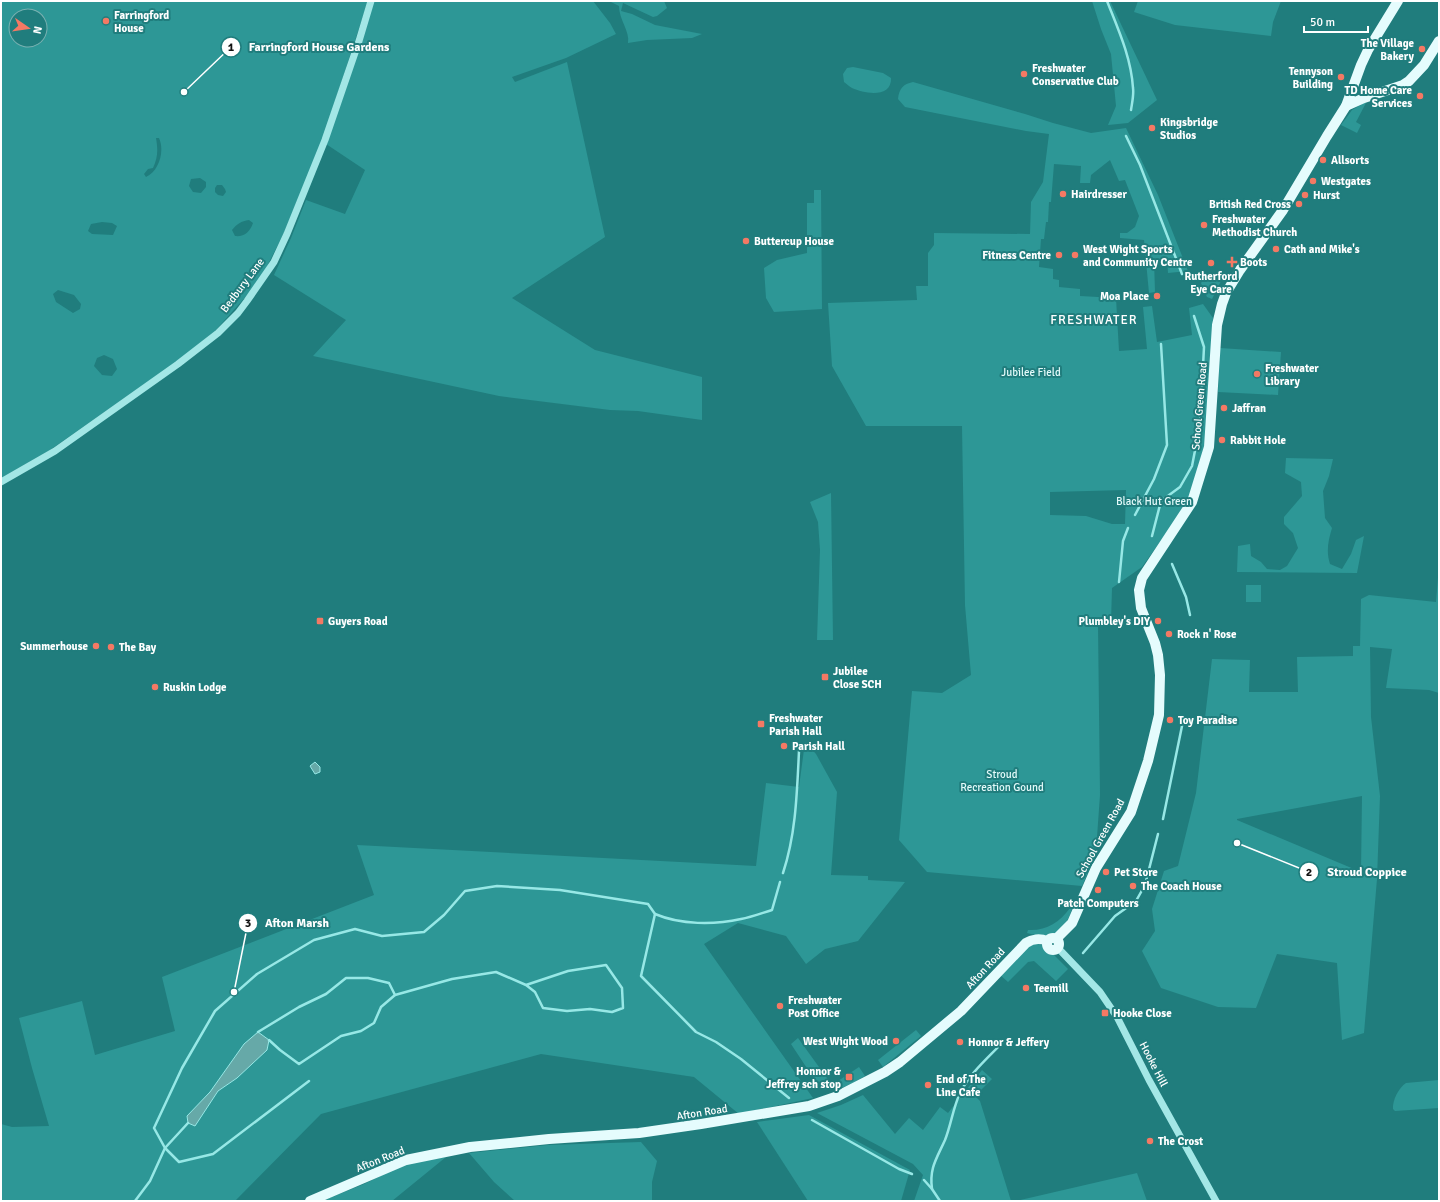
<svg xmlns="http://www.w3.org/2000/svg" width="1440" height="1202" font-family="Signika,sans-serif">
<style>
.green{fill:#2d9796;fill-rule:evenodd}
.water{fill:#66a9a8;stroke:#97e8e6}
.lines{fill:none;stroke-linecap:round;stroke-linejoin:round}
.stream{stroke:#97e8e6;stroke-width:2.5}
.tertiary{stroke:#a3e7e6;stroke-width:7}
.primary{stroke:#e5fcfd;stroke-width:10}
.poi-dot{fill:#f47964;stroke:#207d7d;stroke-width:1.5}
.labels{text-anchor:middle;stroke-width:4;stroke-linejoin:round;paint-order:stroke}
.poi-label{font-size:11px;font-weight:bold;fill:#fff;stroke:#207d7d;text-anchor:start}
.street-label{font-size:11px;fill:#fff;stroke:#207d7d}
.park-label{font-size:11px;fill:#e3fafa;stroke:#207d7d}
.quarter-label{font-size:13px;letter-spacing:1px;fill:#fff;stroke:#207d7d}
.leader{fill:none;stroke:#fff;stroke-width:1.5}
.callout-dot{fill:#fff;stroke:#207d7d;stroke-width:1.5}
.mark-label{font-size:12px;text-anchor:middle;font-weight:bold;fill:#111}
.callout-label{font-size:12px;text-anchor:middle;font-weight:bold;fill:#fff;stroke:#207d7d;stroke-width:4;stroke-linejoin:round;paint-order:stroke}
</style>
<rect width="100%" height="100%" fill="#207d7d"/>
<g class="green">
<path d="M 1,1 L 368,1 L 323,138 L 284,233 L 259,282 L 215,331 L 176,362 L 50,450 L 1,478 ZM 16,16 L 40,16 L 40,40 L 16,40 ZM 156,138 L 159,138 C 165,151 159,171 146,177 L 144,174 L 148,169 L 153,168 C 158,157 158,150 156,138 ZM 200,178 L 206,182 L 206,187 L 201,193 L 193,192 L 189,186 L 191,179 ZM 217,185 L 222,185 L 225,189 L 226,192 L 223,196 L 218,195 L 215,192 L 215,188 ZM 249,220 L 253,223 C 250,232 244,237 235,236 L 232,230 C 237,224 241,221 249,220 ZM 102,222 L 112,223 L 117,226 L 113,235 L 92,234 L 88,231 L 91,224 ZM 58,290 L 74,295 L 81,304 L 80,309 L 73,313 L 56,302 L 53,294 ZM 104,355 L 113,359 L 117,369 L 112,376 L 102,375 L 94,366 L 97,358 Z"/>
<polygon points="374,1 593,1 610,23 616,34 566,58 512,77 515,82 567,62 605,237 512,298 595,350 702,377 702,420 638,411 610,410 499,396 313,356 346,320 274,275 291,238 306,200 345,214 365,170 326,144"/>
<path d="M 609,1 L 664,1 L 667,8 L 657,16 L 653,17 L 623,3 L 621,11 L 632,14 L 655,25 L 702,34 L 692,38 L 647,40 L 628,43 C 630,31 619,20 619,6 Z"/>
<polygon points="1092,1 1110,1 1157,100 1128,123 1108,125 1116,106 1111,54 1101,29"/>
<polygon points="1138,1 1281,1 1273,22 1271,36 1175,25 1134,12"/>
<path d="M 853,67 L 883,73 L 891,78 C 892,98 865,94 852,88 C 850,87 847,84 844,82 L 843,74 L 847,68 Z"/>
<path d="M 913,82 L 1025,114 L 1053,123 L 1091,133 L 1126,128 L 1158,195 L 1188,271 L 1168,273 L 1167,258 L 1154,260 L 1155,292 L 1149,293 L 1144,240 L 1120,238 L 1120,233 L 1127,233 L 1135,227 L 1139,216 L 1125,180 L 1119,181 L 1110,160 L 1091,175 L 1090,183 L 1080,183 L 1081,166 L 1054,164 L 1051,202 L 1049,202 L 1048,222 L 1046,222 L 1044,239 L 1041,239 L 1039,267 L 1053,269 L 1053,279 L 1059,280 L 1059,287 L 1080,289 L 1080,296 L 1116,298 L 1119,351 L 1147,349 L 1143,307 L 1152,306 L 1157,342 L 1192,335 L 1189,308 L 1203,304 L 1213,318 L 1205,448 L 1189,501 L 1142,567 L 1112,588 L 1111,622 L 1098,625 L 1100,795 L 1096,851 L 1096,854 L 1082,886 L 927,872 L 899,840 L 912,691 L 942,693 L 971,675 L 965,605 L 962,426 L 866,426 L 832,366 L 828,303 L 917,300 L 916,286 L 928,286 L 928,253 L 934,245 L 934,233 L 1030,234 L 1031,202 L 1043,182 L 1049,134 L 1026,131 L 905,107 L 898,99 C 899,89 903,84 913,82 ZM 1126,490 L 1125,524 L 1112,524 L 1086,516 L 1050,515 L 1050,492 Z"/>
<polygon points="1367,101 1356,122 1361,125 1357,133 1341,125 1352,110"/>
<polygon points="814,190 821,190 822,309 774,312 766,298 764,268 777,260 807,253 807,203 814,203"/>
<polygon points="1207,275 1220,275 1223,277 1212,299 1207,297 1201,283"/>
<polygon points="1220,348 1281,352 1278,395 1218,392"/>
<path d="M 1286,458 L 1333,459 L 1329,476 L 1323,491 L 1325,518 L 1332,528 C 1328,541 1326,552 1330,564 L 1342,569 L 1351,554 L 1356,540 L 1364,536 L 1357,573 L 1237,572 L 1238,546 L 1250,544 L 1251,556 L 1261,562 L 1267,569 L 1280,570 L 1287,566 L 1298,548 L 1293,533 L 1284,524 L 1284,517 L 1302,496 L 1301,482 L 1285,473 Z"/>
<polygon points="831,493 833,640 817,640 820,550 818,522 810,502"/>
<path d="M 1439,565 L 1439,693 L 1429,690 L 1386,688 L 1392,649 L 1370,647 L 1371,717 L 1380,796 L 1377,879 L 1364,1033 L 1342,1040 L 1337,963 L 1277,954 L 1256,1008 L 1218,1007 L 1161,988 L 1142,951 L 1155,931 L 1152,909 L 1164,871 L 1178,866 L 1196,793 L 1212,659 L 1250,660 L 1249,692 L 1298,692 L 1297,657 L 1353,656 L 1353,646 L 1360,646 L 1361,599 L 1369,595 L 1436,602 ZM 1362,796 L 1361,872 L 1237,820 L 1237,819 Z"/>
<rect x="1246" y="585" width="15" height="17"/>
<path d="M 805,742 L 816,754 L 837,792 L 831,875 L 868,876 L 868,880 L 905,882 L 858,941 L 825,949 L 806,964 L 786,936 L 738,923 L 704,944 L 813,1098 L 739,1114 L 694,1077 L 541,1054 L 321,1114 L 235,1201 L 1,1201 L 1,1124 L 12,1127 L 49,1126 L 32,1068 L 19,1018 L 82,1001 L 95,1055 L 175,1031 L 162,977 L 374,895 L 357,845 L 756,866 L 766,783 L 799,787 ZM 244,1044 L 267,1050 L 237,1078 L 218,1091 L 195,1125 L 187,1116 L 210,1092 Z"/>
<path d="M 1070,908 L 1072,909 C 1064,934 1053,941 1027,933 L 1028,930 C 1046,931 1059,923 1070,908 Z"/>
<polygon points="1032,942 1045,946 1068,969 1056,981 1034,961 1028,962 1008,982 999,974"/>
<polygon points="916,1030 921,1036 883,1067 878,1060"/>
<path d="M 798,1038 L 832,1085 L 859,1067 L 865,1076 C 852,1083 836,1095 820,1088 L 791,1044 Z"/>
<polygon points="982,1070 992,1079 975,1096 980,1101 1011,1201 914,1201 923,1175 913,1164 817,1113 841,1105 863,1095 895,1134 909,1118 923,1130 940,1107 948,1113"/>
<path d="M 1439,1080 L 1439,1108 L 1395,1111 L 1393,1109 C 1392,1101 1399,1087 1406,1083 Z"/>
<polygon points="809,1115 910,1170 901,1201 808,1201 757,1122"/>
<polygon points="641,1142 657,1161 652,1182 652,1201 515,1201 494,1182 469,1153 548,1145"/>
<polygon points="446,1157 392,1201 322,1201 364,1184 405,1164"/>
<polygon points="1137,1173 1147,1201 1016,1201"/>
</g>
<g class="water">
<polygon points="315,762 320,767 320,772 315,774 310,766"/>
<polygon points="258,1032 269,1040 267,1050 237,1078 218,1091 195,1126 188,1123 187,1116 210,1092 244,1044"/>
</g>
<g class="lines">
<g class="stream">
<path d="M 1107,1 C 1118,29 1131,57 1133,88 C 1134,95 1132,103 1131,110"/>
<polyline points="1126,136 1140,165 1182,274"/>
<polyline points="1135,515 1154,479 1167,445 1161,344"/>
<polyline points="1152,536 1161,501 1180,487 1192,466 1200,425 1204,347 1194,316"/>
<polyline points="1172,564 1186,597 1190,615"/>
<polyline points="1119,582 1123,541 1128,528"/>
<polyline points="1163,819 1182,726"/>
<path d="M 783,873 C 796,834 797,792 799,751"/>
<path d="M 655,914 C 681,925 714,925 741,919 C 752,917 762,913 772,910 L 780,882"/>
<polyline points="1083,953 1115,916 1136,901 1145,885 1158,834"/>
<polyline points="258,1032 299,1007 326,994 346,978 368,978 389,983 395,995"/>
<polyline points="269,1040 280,1050 299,1064 341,1036 361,1031 374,1023 381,1007 395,995 452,979 496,972 526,985 568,971 606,965 622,988 623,1008 612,1012 590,1009 567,1011 543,1008 535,992 526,985"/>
<polyline points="309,1081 213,1154 179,1162 165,1148 154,1128 182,1068 215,1011 257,974 314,940 355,929 382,936 424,932 444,915 465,891 497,886 560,890 648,904 655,914 641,976 696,1032 716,1042 741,1059 789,1098"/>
<polyline points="812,1120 899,1169 912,1174"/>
<polyline points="924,1180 932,1189 940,1201"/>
<path d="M 932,1189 C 929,1168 937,1158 945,1140 C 951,1125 953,1108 960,1093 C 970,1073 988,1058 1003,1042"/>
<polyline points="135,1201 150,1181 165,1148 188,1123"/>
</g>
<g class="tertiary">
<polyline points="1,482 55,451 178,364 218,333 238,313 247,301 274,262 287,234 325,140 359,41 371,1"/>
<polyline points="1058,948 1100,992 1117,1017 1149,1080 1216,1201"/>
</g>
<g class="primary">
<polyline points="1346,106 1364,98 1403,85 1409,81 1424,65 1439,41"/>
<circle cx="1053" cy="944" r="6"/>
<polyline points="1056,939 1072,923 1096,868 1131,812 1148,761 1159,715 1160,675 1158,655 1155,643 1141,608 1139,590 1142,578 1192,502 1209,447 1217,325 1222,304 1226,293 1240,270 1283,210 1327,136 1346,106 1361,65 1368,50 1398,1"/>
<path d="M 310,1201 L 406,1160 L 470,1147 L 549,1139 L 639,1133 L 701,1124 L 809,1106 L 838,1096 L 885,1072 L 900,1062 L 961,1011 L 1026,943 C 1032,939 1040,938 1047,941"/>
</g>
</g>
<g class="poi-dot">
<circle cx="106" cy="21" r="4"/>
<circle cx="1422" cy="49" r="4"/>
<circle cx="1024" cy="74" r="4"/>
<circle cx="1341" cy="77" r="4"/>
<circle cx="1420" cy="96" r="4"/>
<circle cx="1152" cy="128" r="4"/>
<circle cx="1323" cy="160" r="4"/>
<circle cx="1313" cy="181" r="4"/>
<circle cx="1063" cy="194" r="4"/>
<circle cx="1305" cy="195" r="4"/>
<circle cx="1299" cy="204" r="4"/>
<circle cx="1204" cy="225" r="4"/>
<circle cx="746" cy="241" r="4"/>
<circle cx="1276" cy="249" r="4"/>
<circle cx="1059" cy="255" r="4"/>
<circle cx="1075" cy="255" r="4"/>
<path d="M1230 256h4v4h4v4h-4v4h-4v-4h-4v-4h4z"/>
<circle cx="1211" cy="263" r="4"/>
<circle cx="1157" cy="296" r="4"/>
<circle cx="1257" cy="374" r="4"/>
<circle cx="1224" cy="408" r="4"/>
<circle cx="1222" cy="440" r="4"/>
<rect x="316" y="617" width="8" height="8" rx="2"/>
<circle cx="1158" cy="621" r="4"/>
<circle cx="1169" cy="634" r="4"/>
<circle cx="96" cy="646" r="4"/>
<circle cx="111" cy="647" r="4"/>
<rect x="821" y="673" width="8" height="8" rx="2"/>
<circle cx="155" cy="687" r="4"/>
<circle cx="1170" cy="720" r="4"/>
<rect x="757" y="720" width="8" height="8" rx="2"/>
<circle cx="784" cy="746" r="4"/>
<circle cx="1106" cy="872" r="4"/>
<circle cx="1133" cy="886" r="4"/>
<circle cx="1098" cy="890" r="4"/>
<circle cx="1026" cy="988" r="4"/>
<circle cx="780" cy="1006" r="4"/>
<rect x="1101" y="1009" width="8" height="8" rx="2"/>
<circle cx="896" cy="1041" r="4"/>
<circle cx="960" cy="1042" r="4"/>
<rect x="845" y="1073" width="8" height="8" rx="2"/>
<circle cx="928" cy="1085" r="4"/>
<circle cx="1150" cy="1141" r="4"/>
</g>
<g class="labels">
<g class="poi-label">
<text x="114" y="19">Farringford<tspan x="114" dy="13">House</tspan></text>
<text x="1414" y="47" text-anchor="end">The Village<tspan x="1414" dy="13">Bakery</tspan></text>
<text x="1032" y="72">Freshwater<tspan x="1032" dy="13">Conservative Club</tspan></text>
<text x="1333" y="75" text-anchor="end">Tennyson<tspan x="1333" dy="13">Building</tspan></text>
<text x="1412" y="94" text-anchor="end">TD Home Care<tspan x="1412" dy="13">Services</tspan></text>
<text x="1160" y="126">Kingsbridge<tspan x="1160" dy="13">Studios</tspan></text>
<text x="1331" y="164">Allsorts</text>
<text x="1321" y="185">Westgates</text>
<text x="1071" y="198">Hairdresser</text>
<text x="1313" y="199">Hurst</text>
<text x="1291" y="208" text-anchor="end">British Red Cross</text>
<text x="1212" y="223">Freshwater<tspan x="1212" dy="13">Methodist Church</tspan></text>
<text x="754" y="245">Buttercup House</text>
<text x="1083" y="253">West Wight Sports<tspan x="1083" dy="13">and Community Centre</tspan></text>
<text x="1284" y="253">Cath and Mike's</text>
<text x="1051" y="259" text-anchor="end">Fitness Centre</text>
<text x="1240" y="266">Boots</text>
<text x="1211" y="280" text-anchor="middle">Rutherford<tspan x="1211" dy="13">Eye Care</tspan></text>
<text x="1149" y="300" text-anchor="end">Moa Place</text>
<text x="1265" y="372">Freshwater<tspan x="1265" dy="13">Library</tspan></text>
<text x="1232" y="412">Jaffran</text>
<text x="1230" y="444">Rabbit Hole</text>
<text x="328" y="625">Guyers Road</text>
<text x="1150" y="625" text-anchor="end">Plumbley's DIY</text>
<text x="1177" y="638">Rock n' Rose</text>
<text x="88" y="650" text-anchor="end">Summerhouse</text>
<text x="119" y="651">The Bay</text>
<text x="833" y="675">Jubilee<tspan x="833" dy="13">Close SCH</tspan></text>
<text x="163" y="691">Ruskin Lodge</text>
<text x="769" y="722">Freshwater<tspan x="769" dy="13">Parish Hall</tspan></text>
<text x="1178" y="724">Toy Paradise</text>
<text x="792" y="750">Parish Hall</text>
<text x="1114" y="876">Pet Store</text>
<text x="1141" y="890">The Coach House</text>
<text x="1098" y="907" text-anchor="middle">Patch Computers</text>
<text x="1034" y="992">Teemill</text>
<text x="788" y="1004">Freshwater<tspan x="788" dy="13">Post Office</tspan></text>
<text x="1113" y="1017">Hooke Close</text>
<text x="888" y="1045" text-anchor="end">West Wight Wood</text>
<text x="968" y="1046">Honnor &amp; Jeffery</text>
<text x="841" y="1075" text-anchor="end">Honnor &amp;<tspan x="841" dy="13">Jeffrey sch stop</tspan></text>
<text x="936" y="1083">End of The<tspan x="936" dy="13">Line Cafe</tspan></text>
<text x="1158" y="1145">The Crost</text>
</g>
<g class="street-label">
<text transform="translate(242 285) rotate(-53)" y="4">Bedbury Lane</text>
<text transform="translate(1199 406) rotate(-85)" y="4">School Green Road</text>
<text transform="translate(1100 838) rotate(-61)" y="4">School Green Road</text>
<text transform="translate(985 968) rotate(-47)" y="4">Afton Road</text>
<text transform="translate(1154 1064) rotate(63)" y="4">Hooke Hill</text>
<text transform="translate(702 1112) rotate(-9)" y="4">Afton Road</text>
<text transform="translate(380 1159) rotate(-22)" y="4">Afton Road</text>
</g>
<g class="park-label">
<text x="1031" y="376">Jubilee Field</text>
<text x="1154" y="505">Black Hut Green</text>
<text x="1002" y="778">Stroud<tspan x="1002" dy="13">Recreation Gound</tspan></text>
</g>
<g class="quarter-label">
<text x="1094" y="324">FRESHWATER</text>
</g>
</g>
<path class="leader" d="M184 92L231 47M1237 843L1309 872M234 992L248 923"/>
<g class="callout-dot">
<circle cx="184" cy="92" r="4"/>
<circle cx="1237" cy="843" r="4"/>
<circle cx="234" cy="992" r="4"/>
<circle cx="231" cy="47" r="10"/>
<circle cx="1309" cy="872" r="10"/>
<circle cx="248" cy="923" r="10"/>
</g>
<g class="mark-label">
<text x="231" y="51">1</text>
<text x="1309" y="876">2</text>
<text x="248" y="927">3</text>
</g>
<g class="callout-label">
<text x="319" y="51">Farringford House Gardens</text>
<text x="1367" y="876">Stroud Coppice</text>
<text x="297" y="927">Afton Marsh</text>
</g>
<rect width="1440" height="1202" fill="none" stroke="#ffffff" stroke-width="4"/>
<g transform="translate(28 28) rotate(103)"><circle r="19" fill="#207d7d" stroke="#79b1b1"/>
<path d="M0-3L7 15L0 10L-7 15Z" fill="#f47964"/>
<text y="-6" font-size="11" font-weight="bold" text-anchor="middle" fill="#ffffff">N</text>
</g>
<path d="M1304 26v6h64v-6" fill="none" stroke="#ffffff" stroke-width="2"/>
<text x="1310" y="26" font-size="12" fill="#ffffff" stroke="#207d7d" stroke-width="3" paint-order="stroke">50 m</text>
</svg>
